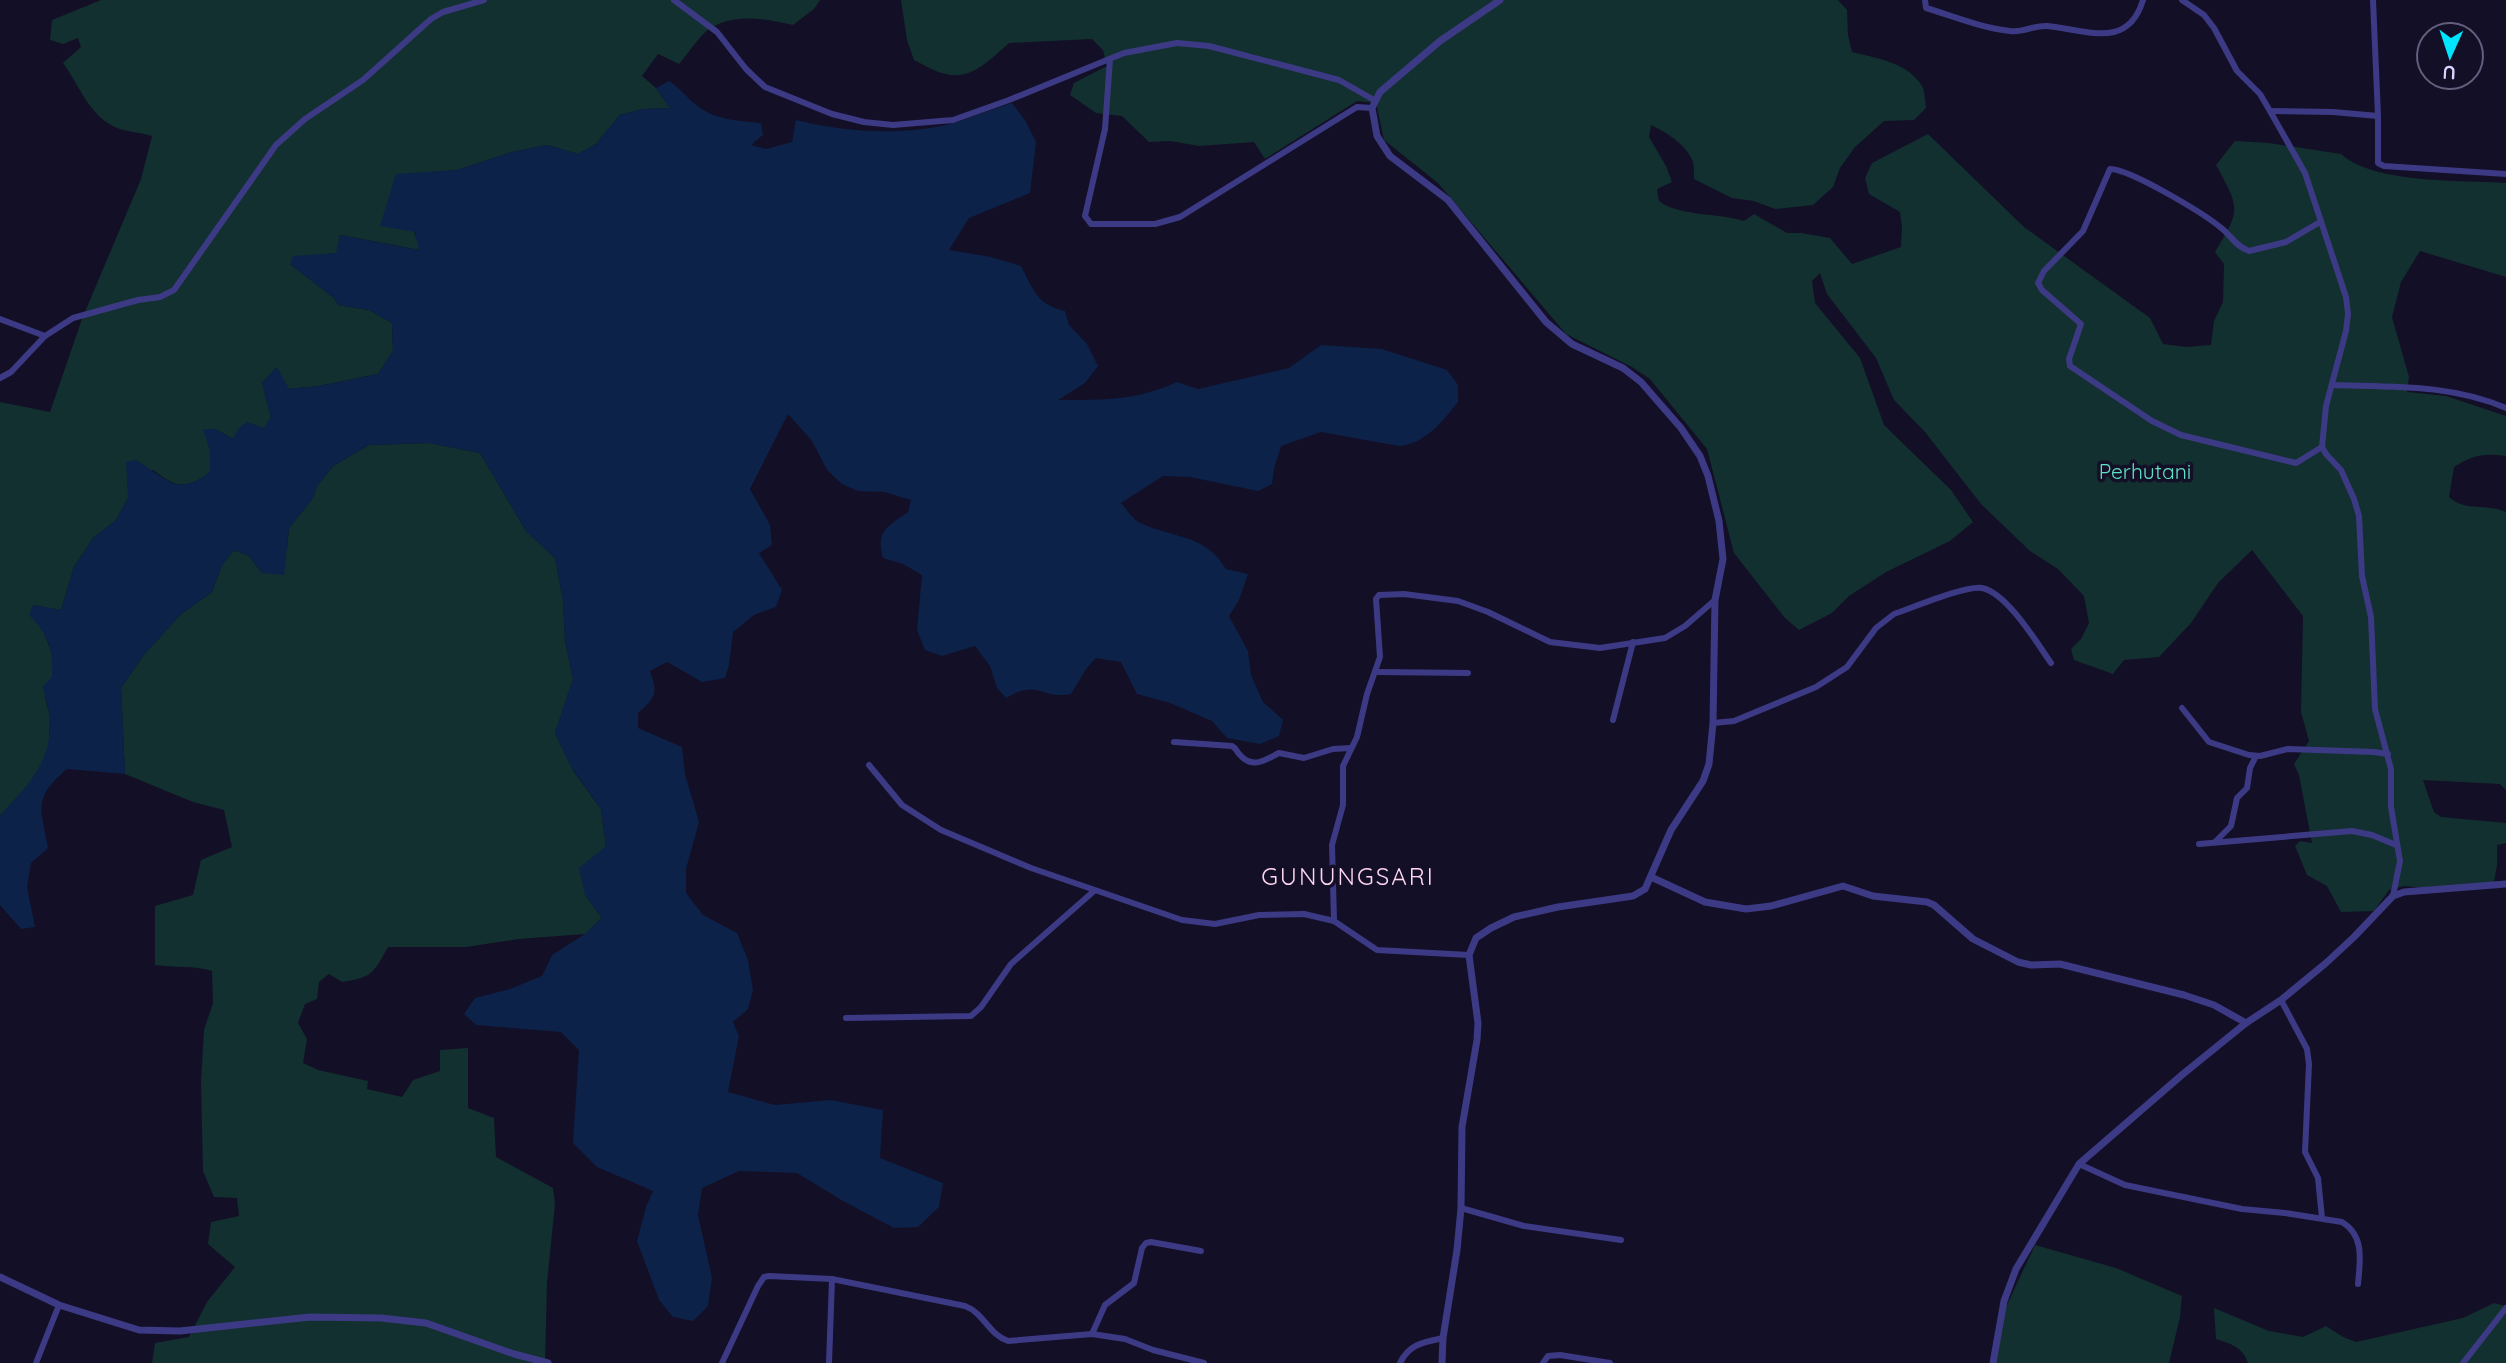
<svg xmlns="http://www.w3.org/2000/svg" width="2506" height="1363" font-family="Quicksand,sans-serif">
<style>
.green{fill:#12302f}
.water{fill:#0c2248}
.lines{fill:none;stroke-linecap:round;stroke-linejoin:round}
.minor{stroke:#3d3a85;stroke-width:6}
.tertiary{stroke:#3d3a85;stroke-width:7}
.labels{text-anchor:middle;stroke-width:7;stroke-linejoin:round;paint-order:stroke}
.park-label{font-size:21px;fill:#5fe0c0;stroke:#130f26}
.quarter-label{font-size:24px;letter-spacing:2px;fill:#ffd6f0;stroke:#130f26}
</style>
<rect width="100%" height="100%" fill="#130f26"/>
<g class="green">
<path d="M 101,0 L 820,0 L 814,9 L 793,25 C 766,19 738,13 712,27 C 702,32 687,55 679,64 L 658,54 L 642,76 L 656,88 L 670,108 L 643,109 L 620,115 L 596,144 L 578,154 L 547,145 L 512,152 L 457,170 L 396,175 L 420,250 L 340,235 L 337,253 L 290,264 L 334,298 L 338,305 L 369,310 L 392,323 L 393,351 L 378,374 L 319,386 L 288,389 L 276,368 L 262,383 L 271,417 L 264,429 L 247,422 L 233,439 L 215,429 L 210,451 L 210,472 C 186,490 176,488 153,470 L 128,498 L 116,520 L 93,538 L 74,567 L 61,610 L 33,605 L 53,656 L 52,677 L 45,697 L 50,716 L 49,746 L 39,773 L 0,816 L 0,402 L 50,412 L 82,319 L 141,179 L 152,136 C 142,133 130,132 120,129 C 90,119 80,86 63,63 L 81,47 L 78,38 L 63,44 L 50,40 L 52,20 Z"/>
<path d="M 901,0 L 1838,0 L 1847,10 L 1848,35 L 1852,52 C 1875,58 1908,62 1922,86 C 1925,91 1925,102 1926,108 L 1914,120 L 1884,121 L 1855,147 L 1840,168 L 1833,187 L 1813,205 L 1775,209 L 1754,201 L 1732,198 L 1694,179 C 1694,174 1694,167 1693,162 C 1687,145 1666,132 1651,125 L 1649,137 L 1666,166 L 1672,182 L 1657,189 L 1659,201 C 1677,216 1719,213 1744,221 L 1754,214 L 1787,233 L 1801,233 L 1830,238 L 1852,264 L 1901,247 L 1902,227 L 1900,212 L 1869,194 L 1865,178 L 1872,163 L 1928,134 L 2024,227 L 2150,318 L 2163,344 L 2186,347 L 2211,345 L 2214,321 L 2223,302 L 2224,264 L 2215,252 C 2241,209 2240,209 2216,165 L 2235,141 L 2269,143 L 2341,154 C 2374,184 2462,180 2506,183 L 2506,277 L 2420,251 L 2401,282 L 2392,317 L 2409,377 L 2407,392 L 2446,396 L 2506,416 L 2506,456 C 2484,453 2473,455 2454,467 L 2449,497 C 2465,512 2486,503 2506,512 L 2506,790 L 2500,784 L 2423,780 L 2434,812 L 2441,817 L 2506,823 L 2506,843 L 2497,845 L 2497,865 L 2494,882 L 2427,888 L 2404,886 L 2389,890 L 2374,911 L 2341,912 L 2327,886 L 2307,875 L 2295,846 L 2300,841 L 2312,843 L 2299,775 L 2294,764 L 2309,741 L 2301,712 L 2303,616 L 2252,550 L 2218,583 L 2191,623 L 2159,657 L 2124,660 L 2113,674 L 2074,660 L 2071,649 L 2081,639 L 2089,623 L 2084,596 L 2058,569 L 2030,551 L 1981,504 L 1925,432 L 1894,400 L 1876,358 L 1827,294 L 1820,273 L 1812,281 L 1815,303 L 1860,358 L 1884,425 L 1951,490 L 1973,522 L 1950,541 L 1886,572 L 1849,596 L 1832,613 L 1799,630 L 1785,618 L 1734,553 L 1707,449 L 1650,379 L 1632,367 L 1566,334 L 1438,183 L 1384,140 L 1376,103 L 1357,101 L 1265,159 L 1254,142 L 1199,146 L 1170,141 L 1149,142 L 1122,116 L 1096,113 L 1070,95 L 1074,83 L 1107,66 L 1103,50 L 1092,39 L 1009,43 C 992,58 971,81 946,74 C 935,72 924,65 914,60 L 907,40 Z"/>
<path d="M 429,443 L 480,453 L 526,531 L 555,558 L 563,601 L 565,641 L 573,679 L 555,733 L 574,772 L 601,809 L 606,846 L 585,895 L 602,918 L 585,934 L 519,939 L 466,947 L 388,947 C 373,974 373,977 342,982 L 329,974 L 319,982 L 317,999 L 305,1004 L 298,1023 L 307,1039 L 303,1063 L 318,1070 L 368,1081 L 367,1089 L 402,1097 L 413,1080 L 440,1071 L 440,1050 L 468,1048 L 468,1108 L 494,1118 L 496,1157 L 553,1188 L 555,1204 L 547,1283 L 545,1363 L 152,1363 L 155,1343 L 189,1337 L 207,1302 L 235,1267 L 208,1244 L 211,1222 L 239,1216 L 237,1198 L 214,1197 L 203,1171 L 201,1081 L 204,1030 L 213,1003 L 212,971 C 194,965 174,968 155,965 L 155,906 L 193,895 L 201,860 L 232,847 L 224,810 L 193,802 L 125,774 L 121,688 L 143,656 L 180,615 L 212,592 L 222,565 L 234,550 L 249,556 L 262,573 L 287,548 L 289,528 L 313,498 L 317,486 L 333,466 L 369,445 Z"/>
<polygon points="2035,1245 2116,1268 2182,1296 2180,1317 2169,1363 1994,1363 2005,1309"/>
<path d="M 2494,1303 L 2506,1306 L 2506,1363 L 2248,1363 C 2243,1347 2231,1344 2216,1339 L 2214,1308 L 2269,1331 L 2303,1337 L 2326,1326 L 2343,1337 L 2356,1342 L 2463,1318 Z"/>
</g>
<path class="water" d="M 669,81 C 681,89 688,99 699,107 C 716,120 741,121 761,123 L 763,135 L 751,145 L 766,149 L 792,142 L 796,120 C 844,132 901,136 950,124 C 971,118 991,109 1012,103 L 1025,120 L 1036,142 L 1030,193 L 969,218 L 949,250 L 991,257 L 1021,266 C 1033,289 1037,305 1065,311 L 1069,325 L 1087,344 L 1098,366 L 1085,383 L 1058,400 C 1102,400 1136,401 1177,382 L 1198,389 L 1289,368 L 1321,345 L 1382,349 L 1447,370 L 1458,385 L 1458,402 C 1443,421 1425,444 1399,446 L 1321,432 L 1281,446 L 1274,469 L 1272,484 L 1258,491 L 1190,477 L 1163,476 L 1121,503 C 1126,509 1133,519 1140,523 C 1172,538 1206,534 1226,569 L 1248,574 L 1239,600 L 1229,616 L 1248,651 L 1251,675 L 1263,702 L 1283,720 L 1279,736 L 1260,744 L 1227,738 L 1212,721 L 1170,703 L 1137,694 L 1121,662 L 1096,658 L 1086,669 L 1071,694 C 1041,700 1039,678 1006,698 L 997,688 L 990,666 L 975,646 L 942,656 L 925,650 L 917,630 L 922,575 L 903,564 L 883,558 C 875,531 888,526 908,512 L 911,500 L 884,492 L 858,491 L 842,484 L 827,470 L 812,441 L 788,414 L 750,489 L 770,525 L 772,545 L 759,553 L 782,590 L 776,607 L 754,615 L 733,632 L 729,665 L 725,678 L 702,682 L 667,662 L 650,671 C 658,694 656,697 638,713 L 638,728 L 682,747 L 685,774 L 699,822 L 686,869 L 686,893 L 703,915 L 737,933 L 748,960 L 753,990 L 748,1009 L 733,1022 L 739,1036 L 728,1092 L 775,1105 L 831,1100 L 883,1110 L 880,1158 L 943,1183 L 939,1207 L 918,1227 L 894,1228 L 843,1201 L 797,1173 L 739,1171 L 702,1188 L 698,1215 L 712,1278 L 708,1306 L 693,1321 L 673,1317 L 659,1300 L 637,1241 L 646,1207 L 653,1191 L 597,1167 L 573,1143 L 579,1050 L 561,1032 L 476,1025 L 464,1014 L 475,998 L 510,989 L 542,976 L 552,955 L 585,934 L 602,918 L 585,895 L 579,868 L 606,846 L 601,809 L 571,767 L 555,733 L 573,679 L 565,641 L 563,601 L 555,558 L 526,531 L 480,453 L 429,443 L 369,445 L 333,466 L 317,486 L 313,498 L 289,528 L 284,575 L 262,573 L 249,556 L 234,550 L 222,566 L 212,592 L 180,615 L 143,656 L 121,688 L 125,774 L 67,769 C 32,799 41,808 48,848 L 31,863 L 27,887 L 35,927 L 21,929 L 0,905 L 0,816 C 28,784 52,764 50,718 C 49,708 45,697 43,686 L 52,677 C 53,649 49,635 29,615 L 33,605 L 61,610 L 74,567 L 93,538 L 116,520 L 128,498 L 126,462 L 136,460 C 167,478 176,498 210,472 L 210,451 L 203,429 L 215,429 L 233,439 L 238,429 L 247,422 L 264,428 L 271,417 L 262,383 L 277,367 L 289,389 L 319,386 L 378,374 L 393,351 L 392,323 L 369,310 L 338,305 L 334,298 L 290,264 L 293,256 L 336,253 L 340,235 L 419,250 L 415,232 L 380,226 L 396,174 L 457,170 L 512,152 L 547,145 L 578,154 L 596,144 L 620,115 L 643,109 L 670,108 L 656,88 Z"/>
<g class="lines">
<g class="minor">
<polyline points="674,0 717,32 746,69 765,87 832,114 864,122 893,125 953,120 1009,100 1124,53 1177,43 1209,46 1339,80 1374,100"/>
<path d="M 1925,0 L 1926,8 C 1953,16 1981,28 2010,31 C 2023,33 2034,25 2047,26 C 2087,30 2128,50 2143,0"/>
<polyline points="2182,0 2204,15 2214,28 2237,71 2260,94 2270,111 2305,173 2346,297 2348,314 2346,331 2326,406 2322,447 2326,454 2341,470 2354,499 2359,516 2362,576 2371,617 2375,709 2391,769 2391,807 2400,861 2393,896"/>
<polyline points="2373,0 2378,116 2378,163 2384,166 2506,174"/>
<polyline points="1110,59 1105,129 1085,216 1091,224 1155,224 1180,217 1344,115 1357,107 1372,108"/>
<polyline points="2270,111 2333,112 2378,116"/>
<path d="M 2320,222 L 2286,242 L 2249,251 C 2236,247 2230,234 2220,227 C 2203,213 2130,169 2110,169 L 2083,231 L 2044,271 L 2038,283 L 2042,290 L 2081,324 L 2069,359 L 2070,366 L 2152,421 L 2181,435 L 2296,463 L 2322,447"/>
<polyline points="0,319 45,336"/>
<polyline points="0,378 11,372 45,336 73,318 138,300 160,297 174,290 276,145 305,119 363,80 431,19 443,12 484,0"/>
<path d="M 2333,385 C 2392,387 2450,384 2506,408"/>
<polyline points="1377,672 1468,673"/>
<polyline points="2182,708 2209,742 2249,755 2260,756 2288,749 2374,752 2388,754"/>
<polyline points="1613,720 1633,642"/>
<path d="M 1713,723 L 1734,721 L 1816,687 L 1847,667 L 1876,628 L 1894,614 C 1912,608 1966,585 1982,588 C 2007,593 2037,643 2051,663"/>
<path d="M 1174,742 L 1232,746 C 1236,748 1237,752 1240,755 C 1253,770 1267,759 1279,753 L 1304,758 L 1333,749 L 1351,748"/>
<polyline points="869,765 902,805 941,830 1031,868 1182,920 1215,924 1259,915 1304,914 1334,921 1377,950 1469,955"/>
<polyline points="2215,842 2231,826 2237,798 2247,788 2250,768 2256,756"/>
<polyline points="2199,844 2352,831 2372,835 2396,845"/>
<polyline points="1334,921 1332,845 1343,805 1343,766 1357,737 1367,694 1380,657 1376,599 1379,595 1404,594 1458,601 1488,612 1550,642 1600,648 1665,638 1685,626 1715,600"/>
<polyline points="2281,1000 2307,1049 2309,1064 2305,1152 2318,1178 2322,1218"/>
<polyline points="846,1018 971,1016 981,1007 1011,964 1094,891"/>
<path d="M 2079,1164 L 2125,1185 L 2242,1209 L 2285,1213 L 2342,1222 C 2365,1236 2360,1261 2358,1284"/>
<polyline points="1461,1208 1524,1226 1621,1240"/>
<polyline points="1092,1334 1105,1305 1134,1283 1142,1248 1146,1243 1151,1242 1201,1251"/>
<polyline points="36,1363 59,1305"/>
<path d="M 722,1363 L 758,1286 L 764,1277 L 769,1276 L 832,1279 L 965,1306 C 984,1313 989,1335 1008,1341 L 1092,1334 L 1125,1339 L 1153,1350 L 1204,1363"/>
<polyline points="829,1363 832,1279"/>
<path d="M 1400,1363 C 1409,1344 1424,1342 1443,1338"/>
<polyline points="1543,1363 1548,1356 1560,1355 1610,1363"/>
<polyline points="2463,1363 2506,1308"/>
</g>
<g class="tertiary">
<polyline points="1651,877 1705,902 1746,909 1771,906 1843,886 1873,896 1927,902 1934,905 1973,939 2018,962 2031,965 2060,964 2184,995 2214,1005 2246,1023"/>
<polyline points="0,1277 59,1305 139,1330 180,1331 310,1317 381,1318 426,1323 514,1354 548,1363"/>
<polyline points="1442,1363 1443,1338 1457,1250 1461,1208 1462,1127 1477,1040 1478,1023 1469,955 1476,938 1491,928 1514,917 1558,907 1633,896 1645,889 1671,830 1703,781 1709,764 1713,723 1715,600 1723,559 1719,521 1708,476 1700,456 1681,428 1641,382 1623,368 1572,344 1546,322 1448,200 1390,156 1377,136 1372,108 1380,92 1440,41 1500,0"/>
<polyline points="1993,1363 2004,1301 2016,1269 2079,1164 2183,1074 2246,1023 2281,1000 2326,963 2354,937 2393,896 2404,892 2506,884"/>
</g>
</g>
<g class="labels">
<g class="park-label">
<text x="2145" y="479">Perhutani</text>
</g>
<g class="quarter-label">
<text x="1348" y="885">GUNUNGSARI</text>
</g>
</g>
<g transform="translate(2450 56) rotate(183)"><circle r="33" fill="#130f26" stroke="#625e7d" stroke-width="2"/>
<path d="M0-5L12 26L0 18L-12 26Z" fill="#00e5ff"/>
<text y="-10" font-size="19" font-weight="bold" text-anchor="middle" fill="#d9d4ff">U</text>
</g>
</svg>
